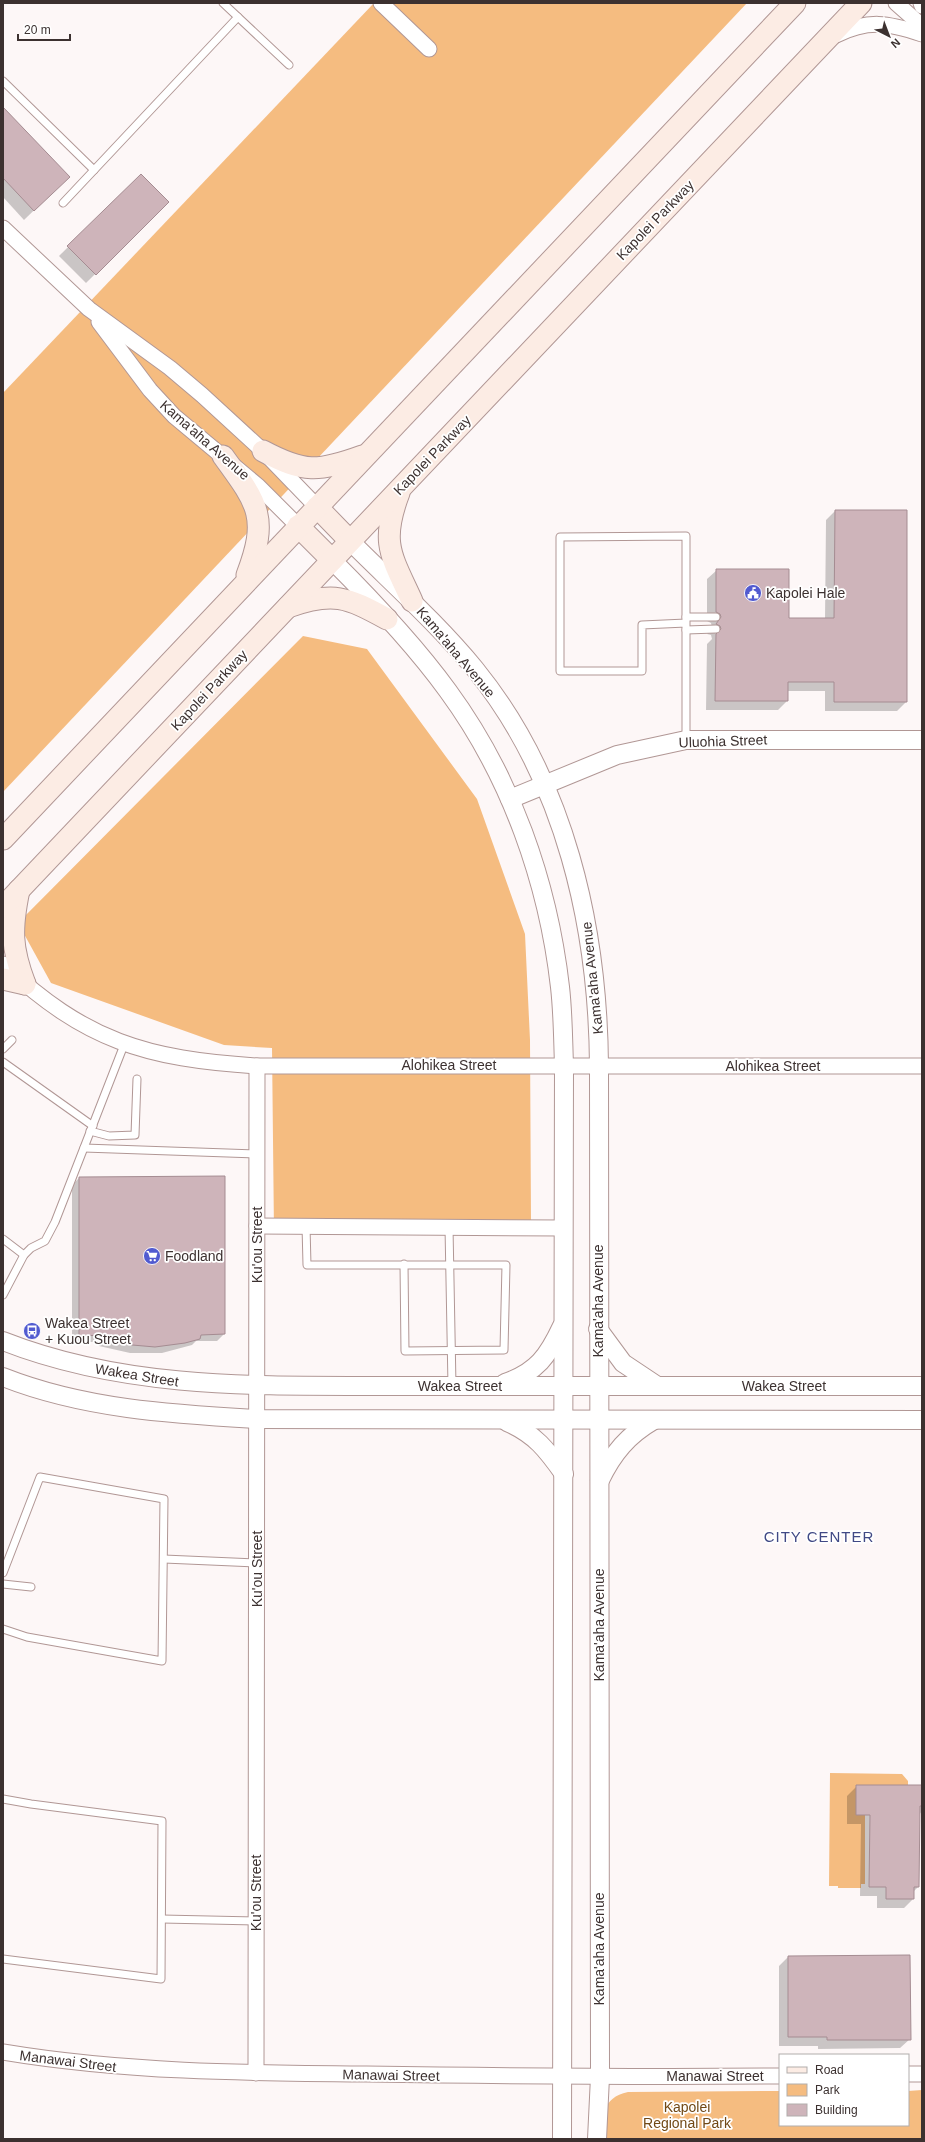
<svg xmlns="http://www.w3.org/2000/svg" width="925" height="2142" font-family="Arial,sans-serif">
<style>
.green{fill:#f5bc80}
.shadow{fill:#0003}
.building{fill:#ceb4ba;stroke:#a58c92}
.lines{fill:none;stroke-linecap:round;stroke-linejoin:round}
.service-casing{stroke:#b19795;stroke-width:9}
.minor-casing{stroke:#b19795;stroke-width:17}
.tertiary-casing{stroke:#b19795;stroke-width:20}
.secondary-casing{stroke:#b19795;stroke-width:23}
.service{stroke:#fff;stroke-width:7}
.minor{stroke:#fff;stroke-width:15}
.tertiary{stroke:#fff;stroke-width:18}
.secondary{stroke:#fcece4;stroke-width:21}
.labels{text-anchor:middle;stroke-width:3.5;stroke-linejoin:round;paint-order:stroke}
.street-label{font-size:14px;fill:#3c3130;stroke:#fff}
.poi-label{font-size:14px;fill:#3c3130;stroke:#fff;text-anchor:start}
.park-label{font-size:14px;fill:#714815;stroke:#fff}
.neighbourhood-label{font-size:15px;letter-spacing:1px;fill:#404985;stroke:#fff}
</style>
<rect width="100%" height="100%" fill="#fdf7f7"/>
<g class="green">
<polygon points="374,3 747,3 3,792 3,393"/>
<polygon points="303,636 367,649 477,799 525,934 530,1040 531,1222 274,1233 272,1048 224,1045 51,983 18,923"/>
<polygon points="830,1773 902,1774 908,1781 908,1785 856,1815 865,1815 865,1884 861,1884 861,1888 838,1888 838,1886 829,1886"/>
<path d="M 922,2090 L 922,2139 L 598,2139 C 604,2116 601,2098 628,2092 L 780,2091 L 780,2125 L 908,2125 L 908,2091 Z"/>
</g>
<g class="shadow">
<polygon points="3,116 59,186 24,220 3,197"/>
<polygon points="141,175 168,202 86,283 59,256"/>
<polygon points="835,511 906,702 897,711 825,711 825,691 787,691 787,701 778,710 706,710 707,644 712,639 711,635 707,634 712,628 711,623 707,621 707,579 717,570 788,619 825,619 826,520"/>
<polygon points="224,1177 224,1334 217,1341 196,1341 192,1345 162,1353 130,1353 99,1346 98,1342 72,1342 72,1185 79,1178"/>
<polygon points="857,1786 922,1787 922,1811 919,1815 918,1887 913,1892 913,1899 904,1908 877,1908 877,1896 860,1896 861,1824 847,1824 847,1796"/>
<polygon points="788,1957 910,2039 900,2048 818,2049 818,2046 779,2046 779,1966"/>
</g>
<g class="building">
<polygon points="3,107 70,177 34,211 3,178"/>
<polygon points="141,174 169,202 96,275 67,246"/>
<polygon points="835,510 907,510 907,702 834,702 834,682 788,682 788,701 715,701 716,634 721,629 720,626 716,624 721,617 720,614 716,612 716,569 789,569 789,618 834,618"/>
<polygon points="225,1176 225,1334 201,1335 200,1339 185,1343 155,1347 121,1344 106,1340 104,1335 79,1336 79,1177"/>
<polygon points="856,1785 922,1785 922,1806 920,1806 919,1887 914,1887 914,1899 886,1899 886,1887 869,1887 870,1815 856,1815"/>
<polygon points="910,1955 911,2040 827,2040 827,2037 788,2037 788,1956"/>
</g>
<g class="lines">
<g class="service-casing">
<g id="service">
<polyline points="223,3 289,65"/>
<polyline points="3,81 94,170"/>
<polyline points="63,203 238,17"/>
<polyline points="686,617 716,617"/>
<polyline points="686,630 716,629"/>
<polyline points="686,739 686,536 560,537 560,671 642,671 642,625 686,623"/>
<polyline points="3,1049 12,1040"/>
<polyline points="3,1062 93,1126"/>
<polyline points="90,1131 109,1136 135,1135 137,1079"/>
<polyline points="84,1148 257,1154"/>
<polyline points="306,1226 307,1265 506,1265 504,1350 405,1351 404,1264"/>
<polyline points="449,1227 452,1386"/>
<polyline points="3,1239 24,1255"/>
<polyline points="3,1295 24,1255 31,1248 45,1241 55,1222 124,1045"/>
<polyline points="164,1559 257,1563"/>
<polyline points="3,1573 40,1477 164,1499 162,1661 27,1637 3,1629"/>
<polyline points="3,1584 31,1587"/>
<polyline points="3,1799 31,1804 162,1821 161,1979 3,1959"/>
<polyline points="162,1919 256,1921"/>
</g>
</g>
<g class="minor-casing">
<g id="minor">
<polyline points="381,3 429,49"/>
<polyline points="896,3 922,26"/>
<polyline points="921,3 922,6"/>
<path d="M 836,35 C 869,19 888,23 922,34"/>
<polyline points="3,228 89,309 170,368 202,395 263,451 317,507"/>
<polyline points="99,322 150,390 174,416 258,486 298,526"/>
<path d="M 3,964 C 85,1041 146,1059 257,1066 L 922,1066"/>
<polyline points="257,1226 563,1228"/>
<path d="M 3,2052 C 123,2072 244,2073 366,2074 C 504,2076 642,2077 780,2076"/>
<polyline points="256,2073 257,1066"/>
<polyline points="908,2074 922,2074"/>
</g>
</g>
<g class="tertiary-casing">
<g id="tertiary">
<path d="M 350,541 C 392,583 437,623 475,669 C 565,780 598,926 599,1066 L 600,2077 L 597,2139"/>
<path d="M 332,560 C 373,601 414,644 448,691 C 511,777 548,882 560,987 C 563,1013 563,1039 564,1065 L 562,2139"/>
<polyline points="510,799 617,755 686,740 922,740"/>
<polyline points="598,1329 623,1363 656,1385"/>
<path d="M 3,1341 C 135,1393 277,1385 416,1386 C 584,1387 753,1385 922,1386"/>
<path d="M 3,1377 C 84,1409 171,1414 257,1419 L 922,1420"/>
<path d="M 505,1383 C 537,1372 548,1356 562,1326"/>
<path d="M 507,1422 C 535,1434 547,1450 564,1474"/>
<path d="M 600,1480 C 613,1453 628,1435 654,1420"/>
</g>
</g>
<g class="secondary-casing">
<g id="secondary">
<path d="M 263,451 C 304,473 318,472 362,456"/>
<path d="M 223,456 C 258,504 269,517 247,575"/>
<path d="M 399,493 C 380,543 391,555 412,601"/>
<polyline points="317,507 350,541"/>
<polyline points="298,526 332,560"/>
<path d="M 288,607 C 333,591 347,597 387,619"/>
<polyline points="3,839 795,3"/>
<path d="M 19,890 C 11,929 11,947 25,984"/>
<polyline points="3,907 861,3"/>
<polyline points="3,979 25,984"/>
</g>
</g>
<use href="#service" class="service"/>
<use href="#minor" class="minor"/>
<use href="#tertiary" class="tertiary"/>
<use href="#secondary" class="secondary"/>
</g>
<defs>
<g id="civic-disc" transform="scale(0.9)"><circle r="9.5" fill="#515ad0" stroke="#fff"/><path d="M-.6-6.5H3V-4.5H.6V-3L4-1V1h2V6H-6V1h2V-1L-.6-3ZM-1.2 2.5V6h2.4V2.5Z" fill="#fff"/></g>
<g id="supermarket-disc" transform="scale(0.9)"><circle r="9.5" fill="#515ad0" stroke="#fff"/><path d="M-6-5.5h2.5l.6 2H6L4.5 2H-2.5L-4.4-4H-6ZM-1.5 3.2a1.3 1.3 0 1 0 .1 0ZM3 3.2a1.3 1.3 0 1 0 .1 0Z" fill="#fff"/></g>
<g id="bus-disc" transform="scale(0.9)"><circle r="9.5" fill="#515ad0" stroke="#fff"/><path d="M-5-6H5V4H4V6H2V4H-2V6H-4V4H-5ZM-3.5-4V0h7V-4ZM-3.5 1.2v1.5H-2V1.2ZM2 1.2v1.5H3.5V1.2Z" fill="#fff"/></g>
</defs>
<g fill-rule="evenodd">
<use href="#civic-disc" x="753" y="593"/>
<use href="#supermarket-disc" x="152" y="1256"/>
<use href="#bus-disc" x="32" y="1331"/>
</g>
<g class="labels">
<g class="street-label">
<text transform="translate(655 220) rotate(-46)" y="5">Kapolei Parkway</text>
<text transform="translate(205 440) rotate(41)" y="5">Kama'aha Avenue</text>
<text transform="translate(432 455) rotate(-46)" y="5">Kapolei Parkway</text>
<text transform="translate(456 652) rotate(50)" y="5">Kama'aha Avenue</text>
<text transform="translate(209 690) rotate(-47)" y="5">Kapolei Parkway</text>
<text transform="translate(723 741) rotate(-2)" y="5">Uluohia Street</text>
<text transform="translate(592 978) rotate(-96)" y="5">Kama'aha Avenue</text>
<text x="449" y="1070">Alohikea Street</text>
<text x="773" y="1071">Alohikea Street</text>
<text transform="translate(257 1245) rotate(-90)" y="5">Ku'ou Street</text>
<text transform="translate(598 1301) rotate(-90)" y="5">Kama'aha Avenue</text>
<text transform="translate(137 1375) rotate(9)" y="5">Wakea Street</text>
<text x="460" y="1391">Wakea Street</text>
<text x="784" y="1391">Wakea Street</text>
<text transform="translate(257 1569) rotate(-90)" y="5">Ku'ou Street</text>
<text transform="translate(599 1625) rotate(-90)" y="5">Kama'aha Avenue</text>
<text transform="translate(256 1893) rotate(-90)" y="5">Ku'ou Street</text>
<text transform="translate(599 1949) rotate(-90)" y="5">Kama'aha Avenue</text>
<text transform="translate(68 2061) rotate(7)" y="5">Manawai Street</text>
<text transform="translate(391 2075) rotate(1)" y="5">Manawai Street</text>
<text x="715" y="2081">Manawai Street</text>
</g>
<g class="poi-label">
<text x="766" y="598">Kapolei Hale</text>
<text x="165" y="1261">Foodland</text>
<text x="45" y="1328">Wakea Street<tspan x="45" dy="16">+ Kuou Street</tspan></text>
</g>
<g class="park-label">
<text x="687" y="2112">Kapolei<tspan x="687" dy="16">Regional Park</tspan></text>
</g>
<g class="neighbourhood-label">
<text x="819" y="1542">CITY CENTER</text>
</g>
</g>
<rect width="925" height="2142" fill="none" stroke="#3c3130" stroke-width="8"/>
<rect x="779" y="2054" width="130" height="72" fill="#ffffff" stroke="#b1adac"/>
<rect x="787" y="2067" width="20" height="6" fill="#fcece4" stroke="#b1adac"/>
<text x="815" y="2074" font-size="12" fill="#3c3130">Road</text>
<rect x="787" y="2084" width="20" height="12" fill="#f5bc80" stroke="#b1adac"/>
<text x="815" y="2094" font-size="12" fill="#3c3130">Park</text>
<rect x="787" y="2104" width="20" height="12" fill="#ceb4ba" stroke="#b1adac"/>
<text x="815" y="2114" font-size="12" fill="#3c3130">Building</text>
<g transform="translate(889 36) rotate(138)" stroke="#ffffff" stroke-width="3" paint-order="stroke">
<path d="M0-3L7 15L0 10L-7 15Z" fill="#3c3130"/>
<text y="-6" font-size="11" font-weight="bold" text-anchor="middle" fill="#3c3130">N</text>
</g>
<path d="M18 34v6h52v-6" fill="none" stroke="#3c3130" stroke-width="2"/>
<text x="24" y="34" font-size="12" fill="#3c3130" stroke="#ffffff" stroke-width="3" paint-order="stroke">20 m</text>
</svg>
